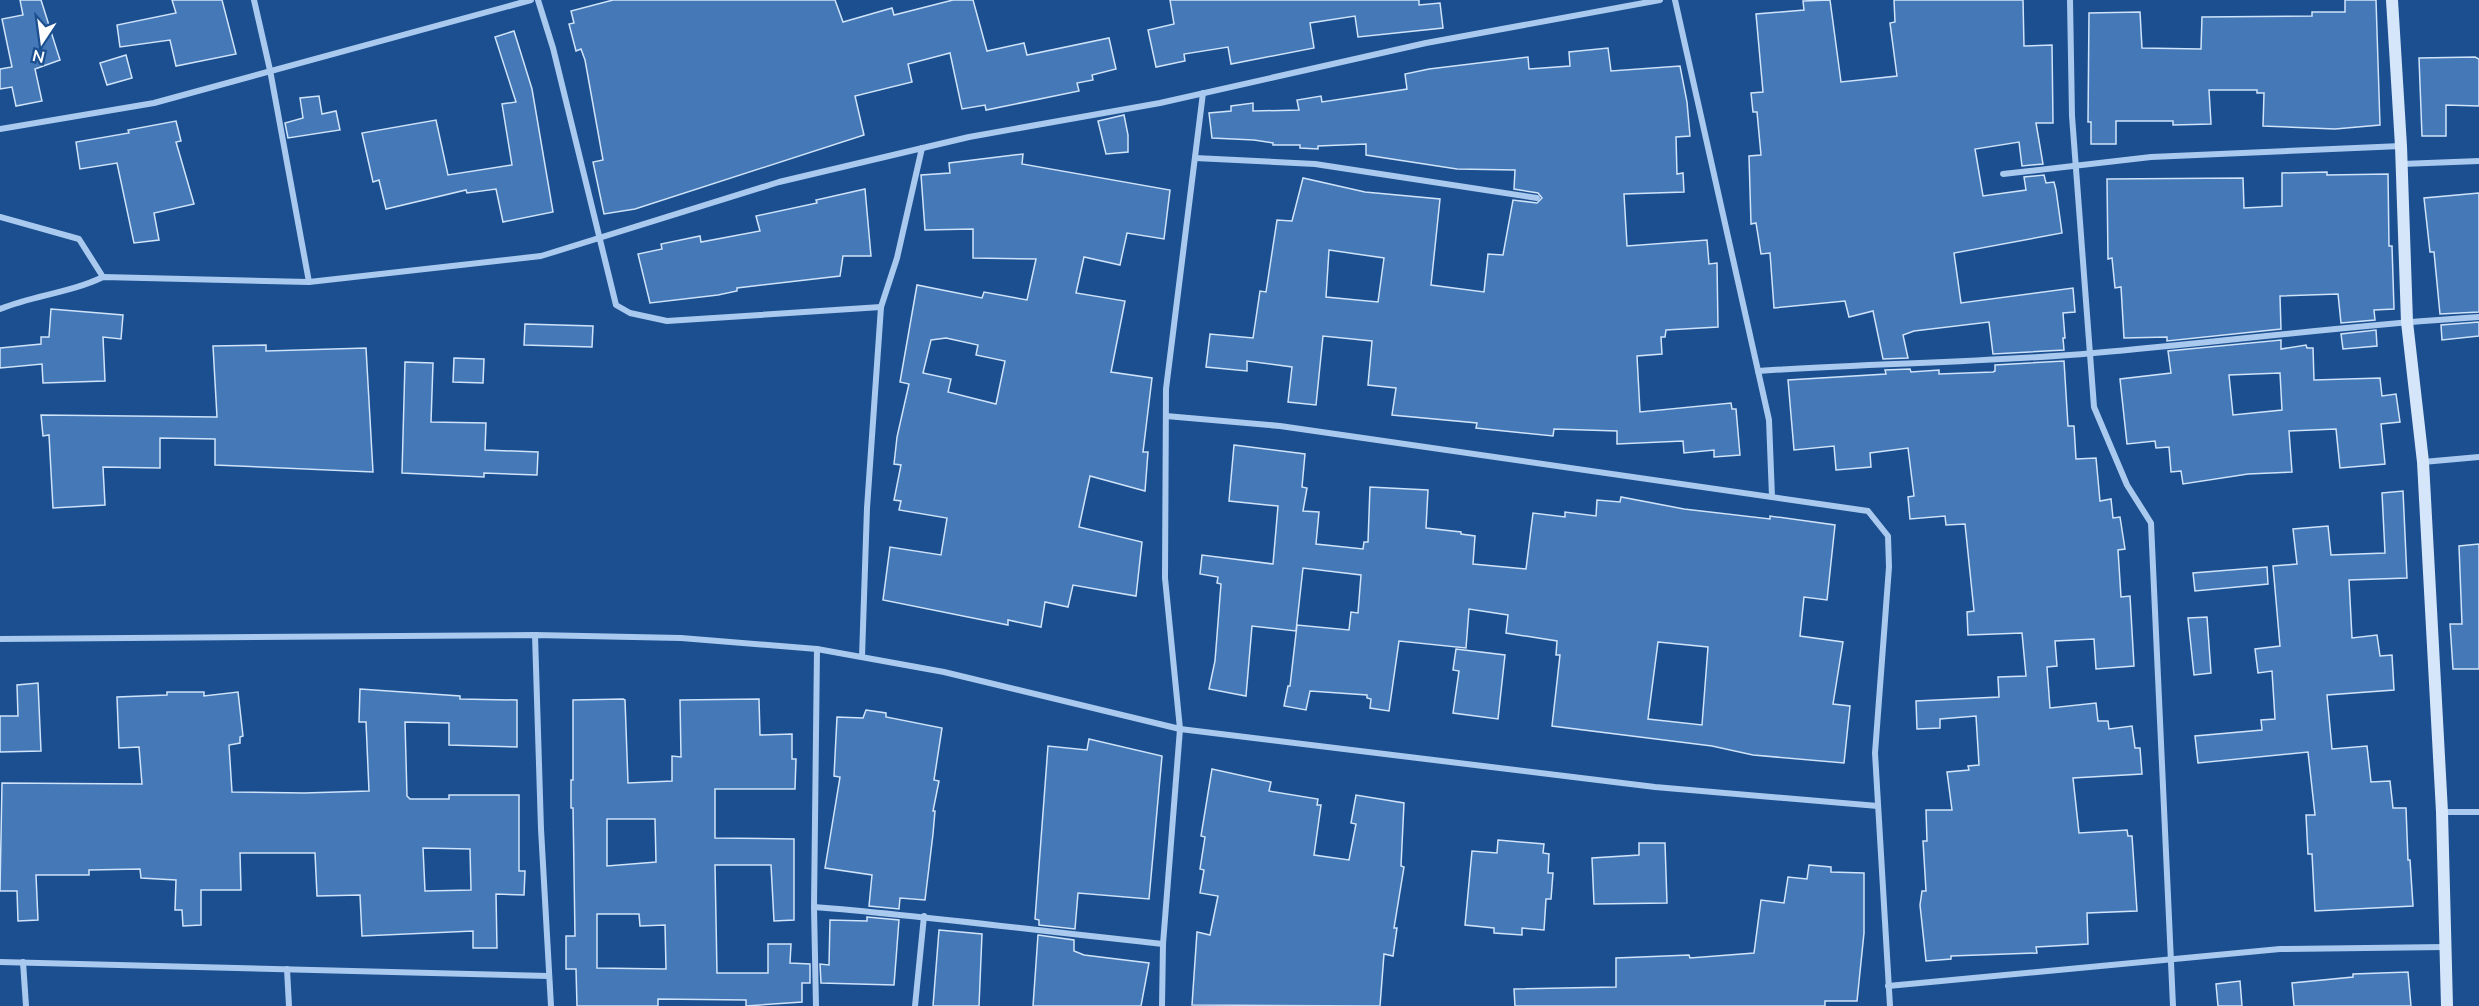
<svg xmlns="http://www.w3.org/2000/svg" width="2479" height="1006" font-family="Mulish,sans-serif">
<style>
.building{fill:#4478b7;stroke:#cfe3fa;stroke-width:1.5;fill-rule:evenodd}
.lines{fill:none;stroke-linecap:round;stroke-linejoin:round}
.minor{stroke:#a9c9ee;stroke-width:6}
.secondary{stroke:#d6e6fa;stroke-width:12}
</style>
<rect width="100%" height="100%" fill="#1b4f8f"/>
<g class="building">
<polygon points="20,0 41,0 60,60 35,69 42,101 16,106 12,87 0,89 0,69 12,67 2,19 23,15"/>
<polygon points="172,0 222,0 236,54 176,66 170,40 120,47 117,25 176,13"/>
<polygon points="613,0 835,0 843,22 892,8 894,15 953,0 973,0 987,51 1024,43 1027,55 1109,38 1116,69 1092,75 1093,80 1077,83 1079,91 986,110 985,105 962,109 950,53 908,64 912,82 855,96 864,135 635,209 604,214 593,162 603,160 585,60 581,49 576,51 569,24 574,23 571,11"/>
<polygon points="1170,0 1419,0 1419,5 1440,3 1443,28 1358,37 1355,16 1310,23 1314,48 1231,64 1228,47 1184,54 1185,61 1156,67 1148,30 1174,24"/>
<polygon points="1830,0 1841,82 1897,76 1890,23 1895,22 1894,0 2023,0 2024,46 2052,45 2053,123 2036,123 2043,164 2022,166 2019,142 1975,149 1983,196 2026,190 2024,177 2044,175 2046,183 2054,182 2056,190 2062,233 1954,253 1961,303 2073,288 2075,312 2063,313 2065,338 2063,338 2064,350 1993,354 1989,322 1914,331 1903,335 1908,358 1883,359 1873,311 1849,317 1845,301 1774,308 1770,253 1761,254 1756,223 1751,224 1749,156 1761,155 1757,112 1753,112 1751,93 1763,92 1756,14 1804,10 1803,1"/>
<polygon points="2345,0 2376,0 2380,125 2335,129 2263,126 2264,93 2257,93 2257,90 2209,90 2211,124 2173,125 2173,121 2116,121 2116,144 2091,144 2091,122 2088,122 2089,13 2140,12 2142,48 2201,49 2202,17 2312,16 2312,12 2345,12"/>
<polygon points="514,31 532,89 553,212 503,222 496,189 467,193 466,190 386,209 379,180 373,182 362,133 436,120 448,175 512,165 502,104 516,102 495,37"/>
<path d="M 1608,48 L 1611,71 L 1680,66 L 1687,102 L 1690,136 L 1676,137 L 1677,174 L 1683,173 L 1684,192 L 1624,194 L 1627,246 L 1707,240 L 1709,264 L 1717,263 L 1718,327 L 1666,330 L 1665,337 L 1661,337 L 1662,354 L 1637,356 L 1640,412 L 1731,403 L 1732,409 L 1736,409 L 1740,455 L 1714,457 L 1714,450 L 1684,453 L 1683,441 L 1617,444 L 1617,431 L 1554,429 L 1553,436 L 1476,428 L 1477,423 L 1392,415 L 1396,388 L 1368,385 L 1372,341 L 1323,336 L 1316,405 L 1288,402 L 1292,367 L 1247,361 L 1247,371 L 1206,367 L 1210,334 L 1253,338 L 1260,291 L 1266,292 L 1277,220 L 1292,221 L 1303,178 L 1365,192 L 1440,199 L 1431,285 L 1484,292 L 1488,254 L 1503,255 L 1513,200 L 1537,203 L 1542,198 L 1538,193 L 1514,189 L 1515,170 L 1457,169 L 1366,155 L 1366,144 L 1318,146 L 1318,149 L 1300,148 L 1300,145 L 1273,145 L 1273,143 L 1254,140 L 1212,138 L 1209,113 L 1231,111 L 1231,106 L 1253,103 L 1253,111 L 1299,110 L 1297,100 L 1321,96 L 1322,102 L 1407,89 L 1405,74 L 1429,69 L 1528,57 L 1529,69 L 1570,66 L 1569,52 ZM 1329,250 L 1384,258 L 1378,302 L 1326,297 Z"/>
<polygon points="126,55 132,78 107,85 100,63"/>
<polygon points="2475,57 2479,59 2479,106 2446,105 2446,136 2422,136 2419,58"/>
<polygon points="319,96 322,114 336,111 340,130 288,138 285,123 303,118 300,98"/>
<polygon points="1124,115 1128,135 1128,152 1106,154 1098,121"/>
<polygon points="176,121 181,141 176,142 194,204 154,213 159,240 134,243 117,163 80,169 76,142 129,133 128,130"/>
<path d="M 1023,154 L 1022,164 L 1170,190 L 1164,239 L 1127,233 L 1120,265 L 1084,257 L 1076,293 L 1125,301 L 1111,372 L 1152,378 L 1143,452 L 1148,452 L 1145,491 L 1090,476 L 1079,527 L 1142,542 L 1136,596 L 1073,585 L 1068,607 L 1045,602 L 1041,627 L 1008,620 L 1008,625 L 883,600 L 890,547 L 941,555 L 947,518 L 899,510 L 901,501 L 894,500 L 901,465 L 894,464 L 897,437 L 909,384 L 900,382 L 917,285 L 982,298 L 984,292 L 1027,300 L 1036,259 L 973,258 L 973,229 L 925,230 L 921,175 L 950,173 L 949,163 ZM 946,338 L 978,345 L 976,355 L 1005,361 L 996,404 L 948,392 L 951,379 L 923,373 L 931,340 Z"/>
<polygon points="2327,172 2327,175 2388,174 2389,246 2392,246 2394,309 2374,310 2375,320 2341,323 2338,294 2280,296 2281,329 2167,341 2167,337 2124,338 2121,287 2115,288 2112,258 2108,259 2107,179 2243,178 2244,208 2282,206 2282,173"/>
<polygon points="865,189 871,256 843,256 840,276 737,288 737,291 718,295 650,303 638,254 662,249 661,244 700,236 701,242 760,231 756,216 817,203 816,200"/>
<polygon points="2479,193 2479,312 2440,314 2434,252 2430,252 2424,198"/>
<polygon points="51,309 123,315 121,339 103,337 105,381 43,383 42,364 0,368 0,348 41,344 41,337 49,337"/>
<polygon points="2479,322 2479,336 2442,340 2441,325"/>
<polygon points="525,324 593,326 592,347 524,345"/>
<polygon points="2376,330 2377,346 2343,349 2341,334"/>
<path d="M 2281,340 L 2281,349 L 2306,345 L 2307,348 L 2313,348 L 2314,380 L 2380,378 L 2382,396 L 2396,394 L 2400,422 L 2381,424 L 2385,464 L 2340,468 L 2336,429 L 2289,431 L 2292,472 L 2248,474 L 2183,484 L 2181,471 L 2171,472 L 2169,447 L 2156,448 L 2155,441 L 2127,444 L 2120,379 L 2171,373 L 2168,351 ZM 2280,373 L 2282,410 L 2233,415 L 2229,375 Z"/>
<polygon points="266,345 266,351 366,348 373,472 215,465 215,439 160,438 160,468 103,467 105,505 53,508 49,435 43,436 41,415 217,417 213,346"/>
<polygon points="454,358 484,359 483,383 453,382"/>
<polygon points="2064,361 2068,426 2074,426 2076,459 2096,458 2100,501 2111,499 2113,518 2120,517 2125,549 2118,550 2121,597 2130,596 2134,666 2096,669 2094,639 2055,641 2057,666 2047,667 2050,708 2096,703 2098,721 2108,721 2109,729 2132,726 2135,748 2140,748 2142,774 2073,778 2079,833 2127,830 2128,836 2132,836 2137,911 2087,913 2088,944 2036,947 2037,953 1951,956 1951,959 1926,961 1920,905 1922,891 1926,891 1923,841 1927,841 1926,810 1952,810 1947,772 1969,770 1968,766 1979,765 1976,716 1940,719 1940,728 1917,729 1916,701 1999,697 1998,677 2026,676 2022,633 1968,635 1967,612 1974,611 1965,524 1946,525 1945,516 1910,519 1908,497 1914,496 1908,448 1870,453 1871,467 1836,470 1834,446 1794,450 1788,380 1886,374 1885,370 1910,369 1911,372 1939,370 1939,374 1993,372 1995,371 1995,365"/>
<polygon points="405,362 433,363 431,422 486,423 485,450 538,452 537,475 484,473 484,477 402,473"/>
<path d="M 1234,445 L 1305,454 L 1302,487 L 1307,488 L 1303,511 L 1319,512 L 1316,544 L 1363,549 L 1364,542 L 1368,542 L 1370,487 L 1428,490 L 1426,528 L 1461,532 L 1461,534 L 1475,536 L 1473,564 L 1526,569 L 1533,513 L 1565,517 L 1565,512 L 1596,516 L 1597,500 L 1620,502 L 1621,497 L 1684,509 L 1770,519 L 1770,516 L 1835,525 L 1827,600 L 1804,597 L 1800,636 L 1843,642 L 1833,704 L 1850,706 L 1844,763 L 1753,755 L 1712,746 L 1552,726 L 1560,655 L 1556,655 L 1557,641 L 1506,633 L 1508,615 L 1469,609 L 1466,648 L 1399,641 L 1389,711 L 1370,708 L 1371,699 L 1367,698 L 1367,695 L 1310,691 L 1306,710 L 1284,706 L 1288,686 L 1290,686 L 1297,625 L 1349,630 L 1351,612 L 1358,613 L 1361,575 L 1303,568 L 1296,631 L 1252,626 L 1246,696 L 1209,689 L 1215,661 L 1221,584 L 1217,583 L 1218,577 L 1200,574 L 1202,555 L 1273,564 L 1278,506 L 1229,501 ZM 1658,642 L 1708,647 L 1702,725 L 1648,719 Z"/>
<polygon points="2403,491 2407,578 2349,580 2352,638 2377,635 2380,656 2392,655 2394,690 2327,695 2332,749 2367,746 2371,782 2390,781 2393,808 2406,808 2408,860 2410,860 2413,906 2315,911 2312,854 2308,854 2306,815 2315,815 2308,752 2198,763 2195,736 2262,730 2261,720 2275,719 2272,671 2258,673 2255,649 2280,646 2273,566 2297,564 2293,529 2328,526 2331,555 2385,553 2382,493"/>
<polygon points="2479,544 2479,669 2453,669 2450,624 2462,624 2459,546"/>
<polygon points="2267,567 2268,584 2195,591 2193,573"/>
<polygon points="2207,617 2211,673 2194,675 2188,618"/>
<polygon points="1456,649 1505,655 1498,719 1453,713 1459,671 1453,670"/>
<polygon points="38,683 41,751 0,752 0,716 18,716 17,685"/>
<path d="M 360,689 L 460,696 L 460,699 L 517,700 L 517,747 L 449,745 L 449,723 L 405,722 L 407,796 L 410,799 L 449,799 L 449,795 L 519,795 L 519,871 L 525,871 L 524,895 L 496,894 L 497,948 L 473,948 L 473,931 L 362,936 L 360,895 L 317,896 L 315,853 L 240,853 L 241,890 L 201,890 L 201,925 L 183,926 L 182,910 L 175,910 L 176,880 L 141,878 L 140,869 L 89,870 L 89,875 L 36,875 L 38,920 L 18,921 L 17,891 L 0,891 L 2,783 L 142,784 L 139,747 L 119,748 L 117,697 L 167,695 L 167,692 L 204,692 L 204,696 L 238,692 L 243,736 L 240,737 L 240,743 L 229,745 L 232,792 L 304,793 L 369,791 L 366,722 L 359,722 ZM 423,848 L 470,849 L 471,890 L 425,891 Z"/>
<path d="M 623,699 L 625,700 L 628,783 L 672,781 L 672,756 L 681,757 L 680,700 L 759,699 L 760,735 L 792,734 L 792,759 L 796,759 L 795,789 L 715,789 L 715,838 L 794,839 L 794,920 L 774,921 L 771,865 L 715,865 L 717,973 L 768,973 L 768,944 L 791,944 L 790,963 L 810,964 L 810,983 L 802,983 L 802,1002 L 746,1006 L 746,1000 L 658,999 L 658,1006 L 577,1006 L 576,969 L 566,969 L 566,936 L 575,936 L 573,808 L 571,808 L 571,780 L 573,780 L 573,700 ZM 607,819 L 655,819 L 656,862 L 607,866 ZM 597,914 L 639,914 L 640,926 L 665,925 L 666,969 L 597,968 Z"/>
<polygon points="866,710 886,713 886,717 942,728 934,780 939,781 933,811 935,811 933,834 925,900 900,898 899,909 869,906 872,875 825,868 840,777 834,776 837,717 863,718"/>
<polygon points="1089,739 1162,756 1149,899 1078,893 1075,929 1039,925 1039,920 1035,919 1048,746 1087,750"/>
<polygon points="1212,769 1271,782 1269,791 1318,799 1317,805 1321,805 1314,855 1349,860 1356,824 1351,823 1356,795 1404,803 1401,866 1404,867 1394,928 1397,928 1393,956 1384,954 1380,1006 1192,1005 1197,932 1210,935 1218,896 1200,893 1204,870 1200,869 1205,837 1201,836"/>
<polygon points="1498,840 1544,844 1543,853 1549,854 1548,873 1553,873 1551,899 1546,899 1544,930 1522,928 1522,935 1494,933 1494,928 1465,925 1472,851 1497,853"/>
<polygon points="1639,843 1665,843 1667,903 1594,904 1592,858 1639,855"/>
<polygon points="1809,865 1831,867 1831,872 1864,873 1864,933 1857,1001 1825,1001 1825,1006 1515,1006 1514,989 1616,987 1616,958 1689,955 1690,958 1754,953 1761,900 1784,903 1788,877 1807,879"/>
<polygon points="867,917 899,920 894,985 821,983 820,964 829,965 830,920 867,921"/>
<polygon points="939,930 982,934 979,1006 933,1006"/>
<polygon points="1038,935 1074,940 1074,951 1084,955 1149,963 1141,1006 1033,1006"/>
<polygon points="2408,972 2411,1006 2294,1006 2292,983 2353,977 2353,974"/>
<polygon points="2240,981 2242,1006 2218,1006 2216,984"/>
</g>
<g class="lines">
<g class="minor">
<polyline points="254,0 270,70 309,282"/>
<polyline points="538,0 553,48 616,305 630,313 667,321 881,307"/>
<polyline points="1675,0 1769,420 1772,497"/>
<polyline points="2070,0 2072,116 2094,407 2127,485 2151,523 2173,1006"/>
<polyline points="0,129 154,103 531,0"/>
<polyline points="1195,158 1315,164 1537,198"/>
<polyline points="2402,164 2479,161"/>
<polyline points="2003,174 2151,157 2401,146"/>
<polyline points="0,217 79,239 103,277"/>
<path d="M 0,309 C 34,295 70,293 103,277 L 309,282 L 541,256 L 779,182 L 969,137 L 1160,103 L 1426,43 L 1660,0"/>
<path d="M 1758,371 C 1870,363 1982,363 2094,353 C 2222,342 2350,325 2479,317"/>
<polyline points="1166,416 1280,426 1868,511 1888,536 1889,567 1875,753 1890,1006"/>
<polyline points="2423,462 2479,457"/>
<polyline points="535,635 541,829 551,1006"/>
<polyline points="0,639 535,635 681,638 817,649 944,672 1180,729 1655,787 1878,806"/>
<polyline points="862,657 867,508 881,307 897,258 922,148"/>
<polyline points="2442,812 2479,812"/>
<path d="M 814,907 C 930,916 1046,932 1163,944"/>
<polyline points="0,962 549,976"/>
<polyline points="23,962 26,1006"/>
<polyline points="287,969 289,1006"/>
<polyline points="1888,986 2280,949 2445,947"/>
<polyline points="816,1006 814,907 817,649"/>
<polyline points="915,1006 924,916"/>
<polyline points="1162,1006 1163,944 1180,729 1165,578 1166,389 1203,93"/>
</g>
<polyline class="secondary" points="2392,0 2401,146 2407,322 2423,462 2442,812 2447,1006"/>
</g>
<g transform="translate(42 42) rotate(193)" stroke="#1b4f8f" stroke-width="4.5" paint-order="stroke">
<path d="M0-4.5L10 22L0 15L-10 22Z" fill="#ffffff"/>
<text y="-9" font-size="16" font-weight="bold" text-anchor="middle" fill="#ffffff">N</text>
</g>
</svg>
